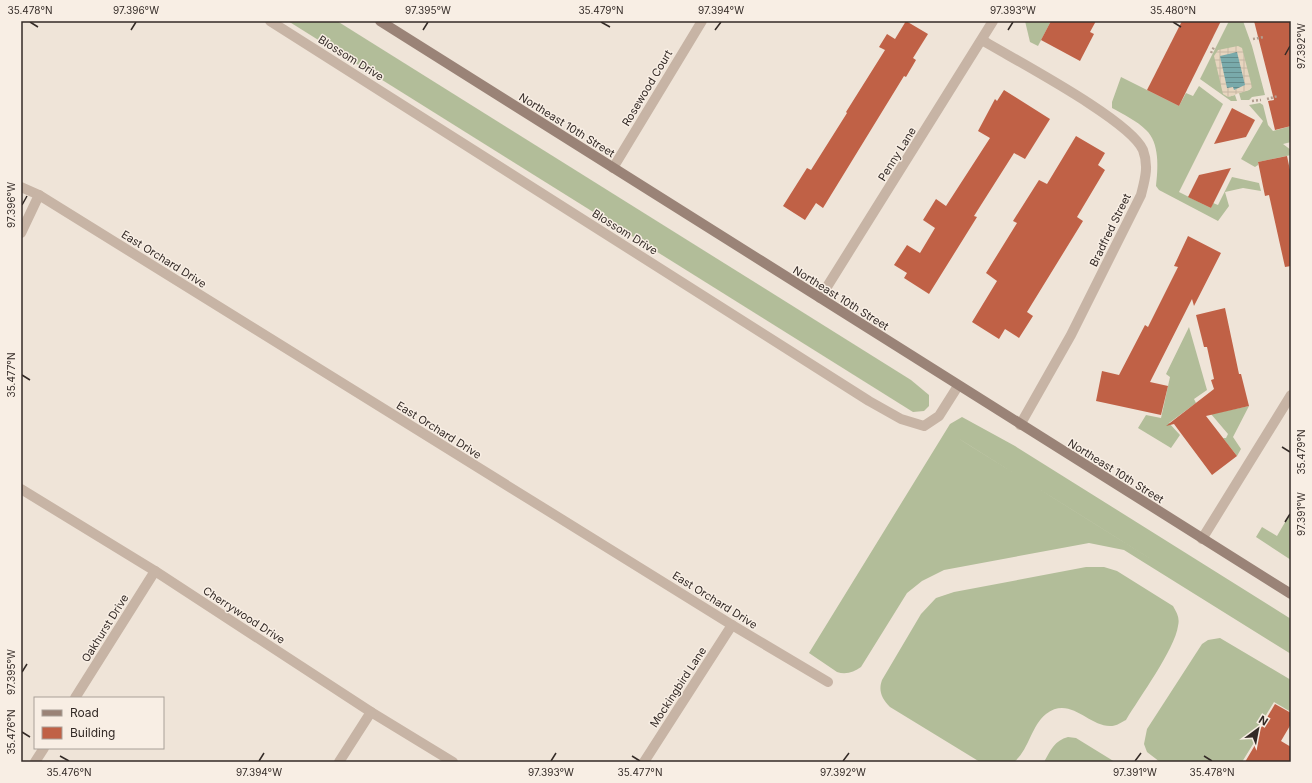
<svg xmlns="http://www.w3.org/2000/svg" width="1312" height="783" font-family="Inter,sans-serif">
<style>
.grass{fill:#b2bd99;fill-rule:evenodd}
.plaza{fill:url(#plaza-grid)}
.water{fill:url(#water-rules)}
.building{fill:#c06146}
.lines{fill:none;stroke-linecap:round;stroke-linejoin:round}
.path{stroke:#b29e8f;stroke-width:2.5;stroke-dasharray:2 2;stroke-linecap:butt}
.minor{stroke:#c7b4a5;stroke-width:10}
.secondary{stroke:#9a8377;stroke-width:10}
.ticks{fill:none;stroke:#332a26;stroke-width:1.5}
.labels{text-anchor:middle;stroke-width:3;stroke-linejoin:round;paint-order:stroke}
.street-label{font-size:11px;fill:#332a26;stroke:#f8eee4}
.neatline{fill:none;stroke:#332a26;stroke-width:1.5}
.ticks-label{font-size:10px;text-anchor:middle;fill:#332a26}
</style>
<defs>
<pattern id="plaza-grid" width="8" height="8" patternUnits="userSpaceOnUse"><rect width="8" height="8" fill="#e7d5bf"/><path d="M0 4h8M4 0v8" fill="none" stroke="#c7b7a4"/></pattern>
<pattern id="water-rules" width="6" height="5" patternUnits="userSpaceOnUse"><rect width="6" height="5" fill="#79aaab"/><path d="M0 2.5h6" fill="none" stroke="#648b8b"/></pattern>
</defs>
<rect width="100%" height="100%" fill="#efe4d8"/>
<g class="grass">
<polygon points="288,21 337,21 911,380 929,395 929,406 924,411 913,412"/>
<polygon points="1025,21 1051,21 1038,46 1030,42"/>
<polygon points="1229,21 1243,21 1252,46 1265,95 1252,97 1249,100 1241,100 1239,93 1249,90 1252,87 1228,97 1235,95 1237,101 1231,101 1200,79"/>
<path d="M 1121,77 L 1179,106 L 1186,93 L 1193,96 L 1199,86 L 1223,104 L 1179,192 L 1211,208 L 1213,203 L 1218,205 L 1232,177 L 1259,183 L 1261,191 L 1243,188 L 1225,192 L 1229,206 L 1218,221 L 1159,190 L 1156,186 C 1158,169 1160,143 1146,130 C 1137,121 1123,114 1112,108 L 1112,102 Z"/>
<polygon points="1260,103 1263,105 1268,125 1273,131 1291,126 1291,142 1283,144 1291,150 1291,155 1258,162 1258,165 1255,167 1241,159 1263,121 1249,105"/>
<polygon points="1189,327 1207,390 1194,399 1196,403 1169,423 1180,435 1171,448 1138,428 1146,415 1161,418 1170,377 1166,374"/>
<polygon points="1249,406 1233,437 1241,449 1237,456 1223,438 1226,438 1228,434 1211,414"/>
<path d="M 962,417 L 1015,446 L 1291,619 L 1291,654 L 1124,550 L 1089,543 L 944,570 L 922,581 L 907,593 L 861,667 C 854,672 846,675 837,672 L 809,653 L 950,424 ZM 956,437 L 969,445 L 1189,583 Z"/>
<polygon points="1291,512 1291,560 1256,537 1262,527 1277,536"/>
<path d="M 1086,567 L 1104,567 L 1117,571 L 1173,606 C 1177,613 1180,618 1178,626 C 1175,649 1139,698 1126,720 C 1122,722 1116,726 1112,726 C 1089,728 1071,695 1046,714 C 1031,726 1029,750 1014,762 L 980,762 L 890,707 C 882,699 878,691 882,680 L 921,614 L 936,598 L 954,592 Z"/>
<polygon points="1220,638 1291,680 1291,712 1274,702 1252,738 1255,741 1242,762 1160,762 1147,752 1144,744 1147,729 1202,644 1208,640"/>
<path d="M 1068,737 L 1076,738 L 1115,762 L 1044,762 C 1050,751 1055,740 1068,737 Z"/>
</g>
<polygon class="plaza" points="1238,46 1242,48 1252,87 1249,90 1228,97 1223,94 1214,56 1218,50"/>
<polygon class="water" points="1237,52 1245,85 1234,90 1233,87 1227,88 1220,56"/>
<g class="building">
<polygon points="906,21 928,34 913,58 916,60 906,77 904,76 823,208 816,203 805,220 783,206 807,168 811,170 847,113 846,112 885,50 879,47 887,34 895,39"/>
<polygon points="1051,21 1096,21 1090,32 1094,34 1080,61 1041,40"/>
<polygon points="1182,21 1221,21 1179,106 1147,90"/>
<polygon points="1254,21 1291,21 1291,126 1275,130 1268,101 1274,100"/>
<polygon points="1004,90 1050,119 1025,159 1014,153 974,216 977,217 929,294 904,278 907,273 894,265 907,245 920,253 935,228 923,220 936,199 946,206 990,138 978,131 995,99 997,101"/>
<polygon points="1232,108 1255,120 1246,137 1214,144"/>
<polygon points="1076,136 1105,153 1098,165 1105,170 1077,217 1083,221 1027,312 1033,316 1019,338 1005,329 999,339 972,322 997,281 986,273 1017,223 1013,221 1039,180 1047,184"/>
<polygon points="1287,156 1291,175 1291,266 1285,267 1269,195 1265,196 1258,162"/>
<polygon points="1231,168 1211,208 1188,197 1199,175"/>
<polygon points="1188,236 1221,253 1194,306 1192,299 1150,382 1168,386 1161,415 1096,401 1102,371 1119,375 1145,325 1148,327 1178,267 1174,266"/>
<polygon points="1225,308 1239,374 1241,374 1249,406 1206,416 1237,456 1212,475 1174,424 1166,426 1214,389 1211,380 1214,379 1207,347 1204,347 1196,315"/>
<polygon points="1275,704 1291,713 1291,724 1281,741 1291,747 1291,762 1245,762 1258,740 1255,738"/>
</g>
<g class="lines">
<g class="path">
<polyline points="1253,39 1264,37"/>
<polyline points="1211,53 1214,47"/>
<polyline points="1267,99 1278,96"/>
<polyline points="1252,101 1261,100"/>
</g>
<g class="minor">
<polyline points="270,21 869,401 901,419 924,426 939,416 958,386"/>
<path d="M 982,40 C 1015,60 1130,120 1143,150 C 1149,166 1145,179 1141,195 L 1071,335 L 1020,425"/>
<polyline points="613,168 702,21"/>
<polyline points="21,187 39,195 21,233"/>
<polyline points="39,195 732,625 828,682"/>
<polyline points="820,298 993,21"/>
<polyline points="21,489 155,571 371,712 453,762"/>
<polyline points="1202,539 1291,395"/>
<polyline points="75,698 155,571"/>
<polyline points="35,762 44,748"/>
<polyline points="339,762 371,712"/>
<polyline points="644,762 732,625"/>
</g>
<polyline class="secondary" points="380,21 1291,594"/>
</g>
<path class="ticks" d="M 30,22 L 38,27M 601,22 L 610,27M 1173,22 L 1181,27M 131,30 L 136,22M 423,30 L 428,22M 715,30 L 721,22M 1008,30 L 1013,22M 1285,55 L 1290,46M 22,205 L 27,196M 22,375 L 30,380M 1282,447 L 1290,452M 1285,522 L 1290,514M 22,672 L 27,664M 22,732 L 30,737M 60,756 L 69,761M 632,756 L 640,761M 1204,756 L 1212,761M 259,761 L 264,753M 551,761 L 556,753M 843,761 L 849,753M 1135,761 L 1141,753"/>
<g class="labels">
<g class="street-label">
<text transform="translate(351 58) rotate(32)" y="4">Blossom Drive</text>
<text transform="translate(647 88) rotate(-59)" y="4">Rosewood Court</text>
<text transform="translate(567 125) rotate(32)" y="4">Northeast 10th Street</text>
<text transform="translate(897 154) rotate(-58)" y="4">Penny Lane</text>
<text transform="translate(1110 230) rotate(-64)" y="4">Bradfred Street</text>
<text transform="translate(625 232) rotate(32)" y="4">Blossom Drive</text>
<text transform="translate(164 259) rotate(32)" y="4">East Orchard Drive</text>
<text transform="translate(841 298) rotate(32)" y="4">Northeast 10th Street</text>
<text transform="translate(439 430) rotate(32)" y="4">East Orchard Drive</text>
<text transform="translate(1116 471) rotate(32)" y="4">Northeast 10th Street</text>
<text transform="translate(715 600) rotate(32)" y="4">East Orchard Drive</text>
<text transform="translate(244 615) rotate(33)" y="4">Cherrywood Drive</text>
<text transform="translate(105 628) rotate(-58)" y="4">Oakhurst Drive</text>
<text transform="translate(678 687) rotate(-57)" y="4">Mockingbird Lane</text>
</g>
</g>
<rect width="1312" height="783" fill="none" stroke="#f8eee4" stroke-width="44"/>
<rect x="34" y="697" width="130" height="52" fill="#f8eee4" stroke="#a9a098"/>
<rect x="42" y="710" width="20" height="6" fill="#9a8377" stroke="#a9a098"/>
<text x="70" y="717" font-size="12" fill="#332a26">Road</text>
<rect x="42" y="727" width="20" height="12" fill="#c06146" stroke="#a9a098"/>
<text x="70" y="737" font-size="12" fill="#332a26">Building</text>
<g transform="translate(1258 729) rotate(32)" stroke="#f8eee4" stroke-width="3" paint-order="stroke">
<path d="M0-3L7 15L0 10L-7 15Z" fill="#332a26"/>
<text y="-6" font-size="11" font-weight="bold" text-anchor="middle" fill="#332a26">N</text>
</g>
<rect x="22" y="22" width="1268" height="739" class="neatline"/>
<g class="ticks-label">
<text x="30" y="14">35.478°N</text>
<text x="136" y="14">97.396°W</text>
<text x="428" y="14">97.395°W</text>
<text x="601" y="14">35.479°N</text>
<text x="721" y="14">97.394°W</text>
<text x="1013" y="14">97.393°W</text>
<text x="1173" y="14">35.480°N</text>
<text transform="translate(1301 46) rotate(-90)" y="4">97.392°W</text>
<text transform="translate(11 205) rotate(-90)" y="4">97.396°W</text>
<text transform="translate(11 375) rotate(-90)" y="4">35.477°N</text>
<text transform="translate(1301 452) rotate(-90)" y="4">35.479°N</text>
<text transform="translate(1301 514) rotate(-90)" y="4">97.391°W</text>
<text transform="translate(11 672) rotate(-90)" y="4">97.395°W</text>
<text transform="translate(11 732) rotate(-90)" y="4">35.476°N</text>
<text x="69" y="776">35.476°N</text>
<text x="259" y="776">97.394°W</text>
<text x="551" y="776">97.393°W</text>
<text x="640" y="776">35.477°N</text>
<text x="843" y="776">97.392°W</text>
<text x="1135" y="776">97.391°W</text>
<text x="1212" y="776">35.478°N</text>
</g>
</svg>
